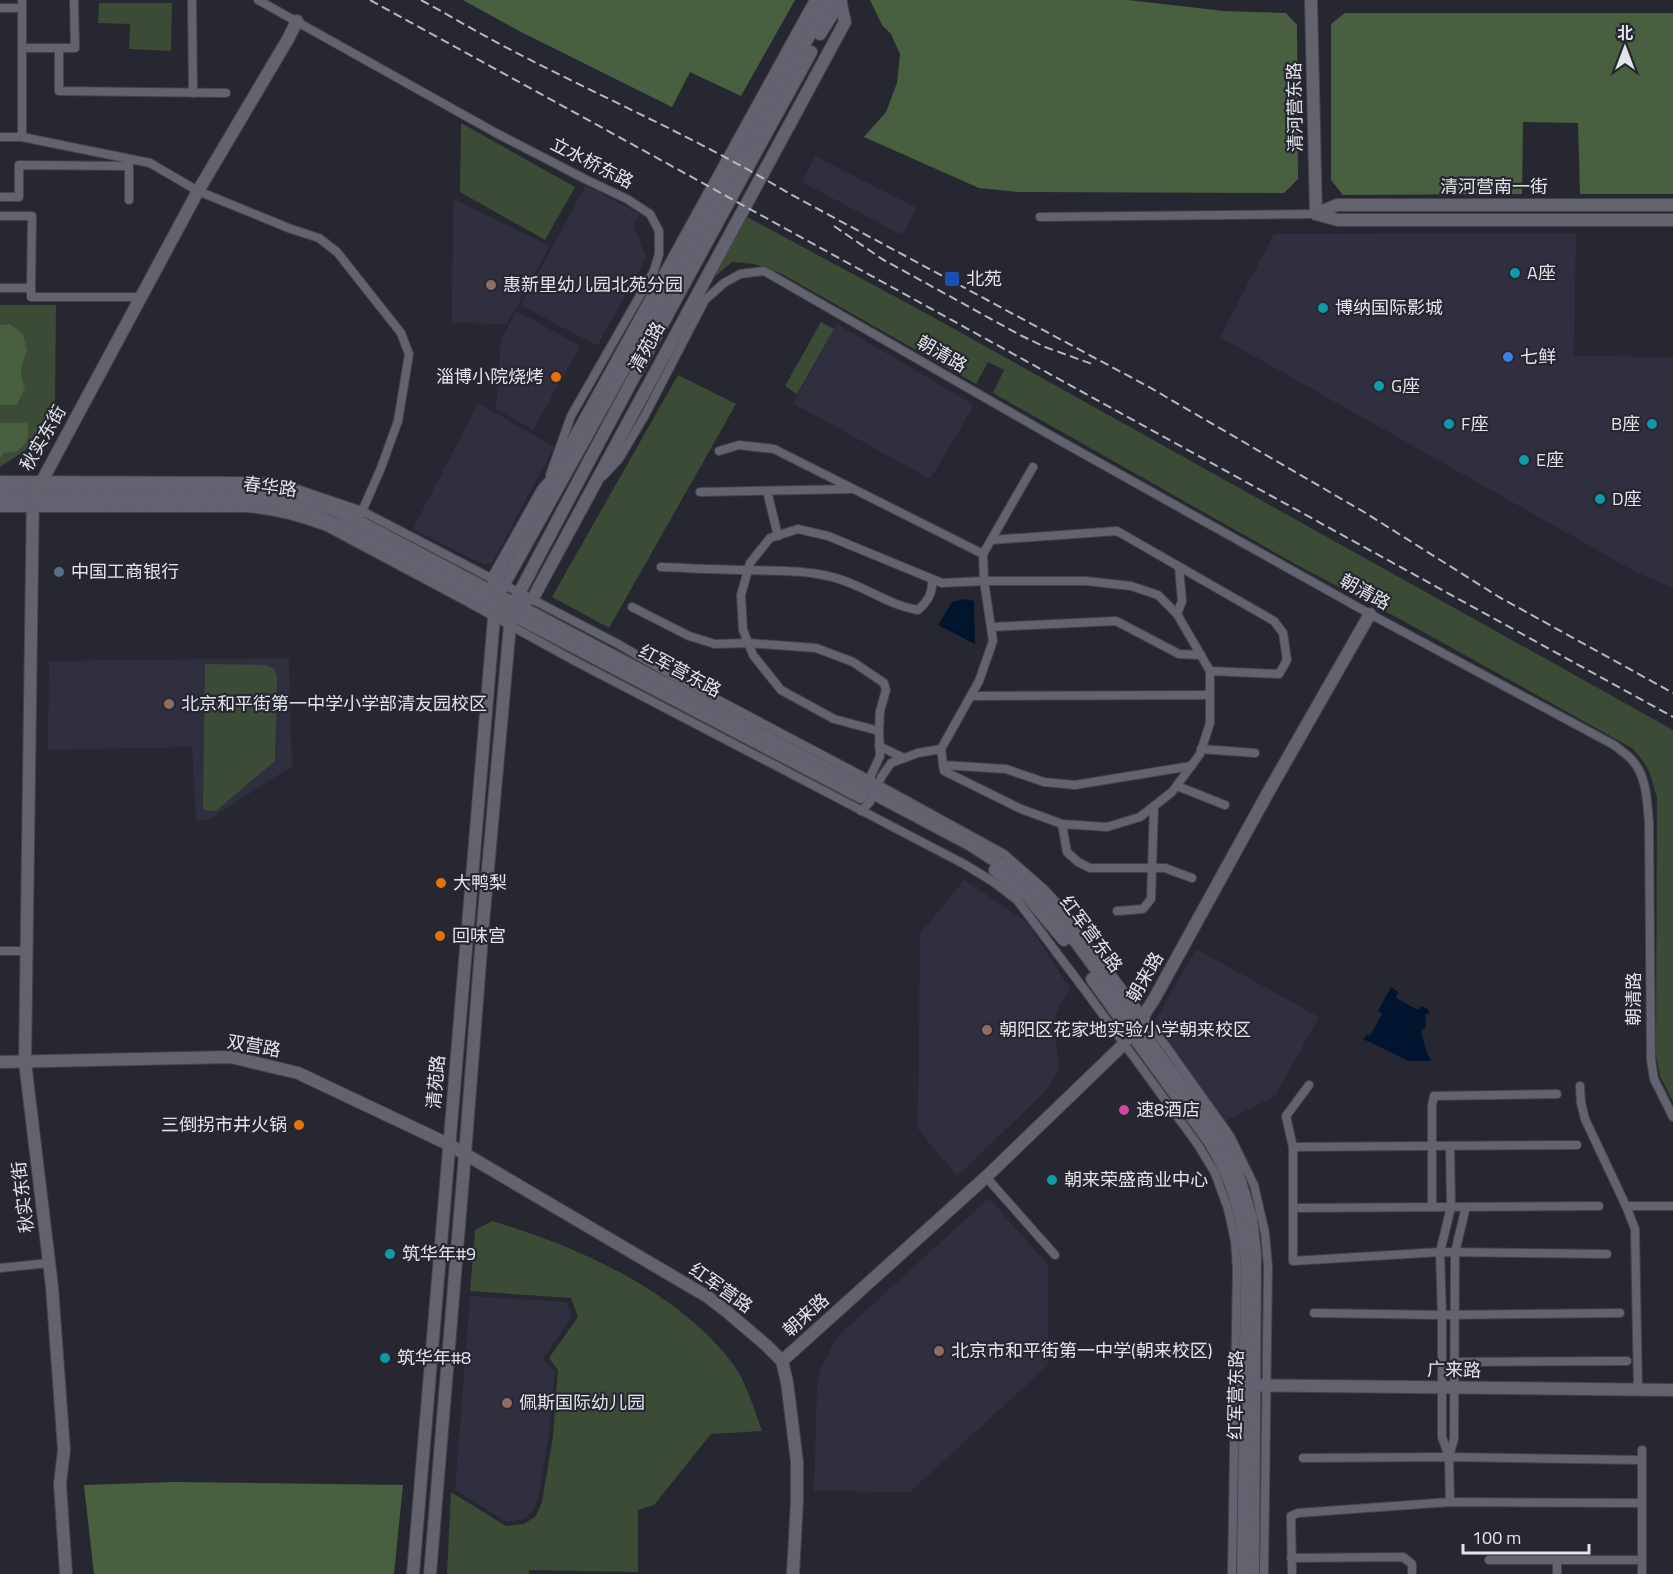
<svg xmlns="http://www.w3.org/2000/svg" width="1673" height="1574" font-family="'Titillium Web','Noto Sans SC',sans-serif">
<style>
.built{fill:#302f40}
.green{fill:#3b4b35}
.forest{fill:#48603f}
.water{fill:#01142d}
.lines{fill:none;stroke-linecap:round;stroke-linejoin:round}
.street-casing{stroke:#43434b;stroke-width:10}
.secondary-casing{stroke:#43434b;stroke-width:14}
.street{stroke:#63636f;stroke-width:8}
.secondary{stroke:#63636f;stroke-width:12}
.rail{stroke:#b7b7be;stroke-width:2;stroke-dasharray:9 4.5;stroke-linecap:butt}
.culture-dot{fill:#0f9aa8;stroke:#272731;stroke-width:2}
.transit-dot{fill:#1a4fb4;stroke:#272731;stroke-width:2}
.education-dot{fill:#8d6e63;stroke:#272731;stroke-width:2}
.shop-dot{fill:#3f7fe0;stroke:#272731;stroke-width:2}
.food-dot{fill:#e8710a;stroke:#272731;stroke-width:2}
.service-dot{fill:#5c6f8a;stroke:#272731;stroke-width:2}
.hotel-dot{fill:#d1479c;stroke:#272731;stroke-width:2}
.labels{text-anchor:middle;stroke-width:4.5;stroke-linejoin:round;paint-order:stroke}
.street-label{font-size:18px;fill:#e3e3ea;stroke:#272731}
.poi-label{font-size:18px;fill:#e3e3ea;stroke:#272731;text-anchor:start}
</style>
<rect width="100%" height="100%" fill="#272731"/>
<g class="built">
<polygon points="815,156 917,208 902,235 802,182"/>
<polygon points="586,185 639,214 634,225 646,258 597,346 521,305"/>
<polygon points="453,199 550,246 507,324 452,323"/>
<polygon points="1576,233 1574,356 1673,357 1673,588 1636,572 1220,337 1274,234"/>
<polygon points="517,311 580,346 533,430 496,409 501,339"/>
<polygon points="837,324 974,405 930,479 793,403"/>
<polygon points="478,403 554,447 492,563 483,564 413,529"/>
<polygon points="289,658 292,766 210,819 196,822 192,747 48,750 49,661"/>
<polygon points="964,880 1027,922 1070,989 1059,1007 1054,1021 1055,1038 1060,1068 1047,1090 957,1176 918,1129 920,934"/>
<polygon points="1196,949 1319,1017 1275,1096 1223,1122 1154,1023"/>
<polygon points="989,1198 1048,1265 1048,1365 910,1492 814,1491 817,1385 821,1368 837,1337"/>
<polygon points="470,1296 567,1302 572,1316 543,1359 555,1371 549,1435 538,1499 532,1512 524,1519 507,1522 455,1490"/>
</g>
<g class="green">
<polygon points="99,3 172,3 171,51 129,49 130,24 98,23"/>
<polygon points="461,123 575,187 545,240 460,192"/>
<path d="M 747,217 L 931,316 L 1673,730 L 1673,1102 L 1660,1076 L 1656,1056 L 1657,798 C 1650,773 1650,767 1632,748 L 1398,618 L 1297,565 L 993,393 L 1004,370 L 988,362 L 976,384 L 782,274 L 754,264 L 732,262 L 710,281 Z"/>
<polygon points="0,305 56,305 55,400 32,446 0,467"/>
<polygon points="821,322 834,329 797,394 785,386"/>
<polygon points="678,375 736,404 609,628 552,597"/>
<polygon points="205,664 266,665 274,669 277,676 275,761 216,811 203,810"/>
<path d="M 492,1221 C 577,1246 678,1291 733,1364 C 744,1378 756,1413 762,1431 L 711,1434 L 654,1505 L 638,1510 L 638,1572 L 529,1570 L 529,1574 L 447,1574 L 451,1492 L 506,1526 L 524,1524 L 536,1516 L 542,1502 L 553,1437 L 558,1370 L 549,1358 L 578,1317 L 571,1298 L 470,1291 L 475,1230 Z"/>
</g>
<g class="forest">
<polygon points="463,0 795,0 741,96 690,72 672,107 521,32"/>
<polygon points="870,0 1128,0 1224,11 1286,13 1297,25 1298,179 1284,193 1019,192 979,188 864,137 886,112 897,83 900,54 891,34 882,25"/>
<polygon points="1345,13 1673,13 1673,194 1580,194 1578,123 1523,122 1522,194 1343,195 1331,180 1331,24"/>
<path d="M 10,324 L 23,334 L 27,351 C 20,367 19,371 25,387 L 17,405 L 0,405 L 0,325 Z"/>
<path d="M 0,423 L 27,423 C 31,433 26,449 14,452 C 11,453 7,452 4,453 L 0,458 Z"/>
<polygon points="173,1482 403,1485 394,1574 94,1574 84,1485"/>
</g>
<g class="water">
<polygon points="965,599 974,601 975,644 938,625 952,602"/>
<path d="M 1391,987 L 1398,992 L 1396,998 L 1418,1010 L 1421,1006 L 1428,1009 L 1429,1014 L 1425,1014 C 1425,1016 1426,1023 1426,1025 C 1424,1031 1421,1027 1422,1034 C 1423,1042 1428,1057 1432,1061 L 1409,1061 L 1363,1039 L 1367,1035 L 1370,1036 L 1382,1014 L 1378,1011 Z"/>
</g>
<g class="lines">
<g class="street-casing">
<g id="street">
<polyline points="22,0 22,137"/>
<polyline points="192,0 193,93"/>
<polyline points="258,0 496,133 587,180 627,199 650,214 659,231 659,254 654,271 571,416 550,475"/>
<polyline points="0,8 22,8"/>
<polyline points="22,48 75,48 74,0"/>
<polyline points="59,48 59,91 226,93"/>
<polyline points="0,137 22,137 150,163 198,191 291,229 319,238 337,252 401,333 409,354 398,421 381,468 360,516"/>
<polyline points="129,162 129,200"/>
<polyline points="0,197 19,197 19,165 129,166"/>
<polyline points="0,216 32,216 31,288"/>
<polyline points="1040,217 1316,214"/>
<polyline points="0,288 31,288 31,297 141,297"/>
<polyline points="719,451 739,445 774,449 983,554"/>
<path d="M 603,476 L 619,459 L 644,417 L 705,300 L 724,283 L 740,274 L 764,271 L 1057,439 L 1370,614 L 1614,745 C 1619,749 1625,753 1630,758 C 1647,774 1647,801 1649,823 L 1651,1060 L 1654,1079 L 1673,1117"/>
<polyline points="0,480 238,481 266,482 291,487 362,511 618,644 675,677 862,776 1004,854 1044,889 1057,903 1163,1042 1230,1136 1254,1185 1265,1233 1268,1267 1264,1574"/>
<polyline points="767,491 778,536"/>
<polyline points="700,492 853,489"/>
<path d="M 0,508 L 247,508 C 275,510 301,517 327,527 L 464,600 L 573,660 L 964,864 L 992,881 L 1017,900 L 1087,993 L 1198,1145 L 1215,1173 L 1228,1209 L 1235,1241 L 1237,1269 L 1232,1574"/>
<polyline points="991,540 1117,531 1274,621 1283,633 1287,660 1279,674 1210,671"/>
<path d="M 661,567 C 690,568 720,570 749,570 C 777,571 804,570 832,577 C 862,584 887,605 918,610 C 928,601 933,593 932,579"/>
<polyline points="632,607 689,636 715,644 748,643 816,648 853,662 884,683 886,690 880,711 879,731 880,756 867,784"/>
<polyline points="1177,614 1182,601 1179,567"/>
<polyline points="991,627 1116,621 1179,654 1201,655"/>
<polyline points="971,696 1210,695"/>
<polyline points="879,731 834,719 781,690 753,655 743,630 741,595 750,563 770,538 798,529 828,536 942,583 984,581 1086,581 1131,586 1158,595 1177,614 1210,671 1210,723 1200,754 1172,792 1140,817 1107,827 1062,824 1021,809 944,771 941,749"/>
<polyline points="879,746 904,758"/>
<polyline points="1201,749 1255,753"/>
<polyline points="943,765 1006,769 1044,782 1075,785 1191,766"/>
<polyline points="1177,786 1225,805"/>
<polyline points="861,811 870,802 882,776 891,763 918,753 941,749 979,681 993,641 984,581 983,554 1033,467"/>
<polyline points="1062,824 1067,852 1078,862 1090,868 1165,868 1192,878"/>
<polyline points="1117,911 1143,909 1151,899 1154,806"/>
<polyline points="0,951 26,951"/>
<polyline points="1309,1085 1286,1116 1293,1147 1293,1261 1440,1252 1607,1254"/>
<polyline points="1580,1086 1581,1103 1585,1119 1626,1206 1635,1229 1638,1390"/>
<polyline points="1293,1147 1577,1145"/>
<polyline points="986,1177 1055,1255"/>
<polyline points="1626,1206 1673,1206"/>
<polyline points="1432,1207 1432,1105 1434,1096 1557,1094"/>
<polyline points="1293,1208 1599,1206"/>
<polyline points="0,1268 49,1263"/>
<polyline points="1314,1313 1442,1315 1620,1313"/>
<polyline points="1455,1362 1627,1361"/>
<polyline points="1449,1456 1454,1439 1455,1252 1466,1207"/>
<polyline points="1303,1458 1449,1457 1642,1460"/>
<polyline points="1450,1502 1449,1457 1442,1437 1442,1315 1440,1252 1451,1207 1450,1146"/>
<polyline points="1291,1558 1403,1557 1412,1564 1412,1574"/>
<polyline points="1489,1560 1642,1560"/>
<polyline points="1557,1560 1557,1574"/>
<polyline points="1292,1574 1291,1516 1298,1513 1450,1502 1642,1503"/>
<polyline points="1642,1574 1642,1450"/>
</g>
</g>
<g class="secondary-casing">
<g id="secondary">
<polyline points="1311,0 1316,214"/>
<polyline points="820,34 841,0"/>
<polyline points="1316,214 1337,205 1673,205"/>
<polyline points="1316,214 1338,220 1673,220"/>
<polyline points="0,490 255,490 297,496 333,509 358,521 971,845 1005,867 1034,891 1062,923 1219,1136 1235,1167 1242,1188 1251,1218 1255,1254 1253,1574"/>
<polyline points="0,501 71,499 256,501 300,508 362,536 861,797"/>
<polyline points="498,595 493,579 543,490 551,481 816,0"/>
<polyline points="514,603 533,598 845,22 840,0"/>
<polyline points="995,870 1026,895 1064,940"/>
<path d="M 1092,979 L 1210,1142 C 1234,1181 1245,1222 1247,1267 L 1243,1574"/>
<polyline points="0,1062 231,1057 298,1073 448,1144 708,1297 726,1311 766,1345 782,1361 787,1382 797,1462 797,1501 793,1574"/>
<polyline points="782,1361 986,1177 1124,1044 1153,1001 1270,789 1370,614"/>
<polyline points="1234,1385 1673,1390"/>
<polyline points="66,1574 60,1483 64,1450 52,1287 25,1062 33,490 42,481 198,191 288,39 297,21"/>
<polyline points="413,1574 495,606 498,595 829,0"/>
<path d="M 430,1574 L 465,1154 L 483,924 L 511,614 L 514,603 C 611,418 710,235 811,52"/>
</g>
</g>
<use href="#street" class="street"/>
<use href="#secondary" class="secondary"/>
<g class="rail">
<polyline points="370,0 1673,717"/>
<path d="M 421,0 C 452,17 482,35 513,51 C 605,99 701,140 790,194 L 1149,387 L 1364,512 L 1499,597 L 1673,693"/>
<polyline points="834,226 882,259 1022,336 1045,347 1092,364"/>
</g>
</g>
<g class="culture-dot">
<circle cx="1515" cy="273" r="6"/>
<circle cx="1323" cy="308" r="6"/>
<circle cx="1379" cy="386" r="6"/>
<circle cx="1449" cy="424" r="6"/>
<circle cx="1652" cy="424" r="6"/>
<circle cx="1524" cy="460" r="6"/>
<circle cx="1600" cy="499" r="6"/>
<circle cx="1052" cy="1180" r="6"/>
<circle cx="390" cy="1254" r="6"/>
<circle cx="385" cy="1358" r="6"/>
</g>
<rect class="transit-dot" x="944" y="271" width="16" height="16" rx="3"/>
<g class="education-dot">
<circle cx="491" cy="285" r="6"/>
<circle cx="169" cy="704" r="6"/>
<circle cx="987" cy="1030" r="6"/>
<circle cx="939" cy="1351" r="6"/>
<circle cx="507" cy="1403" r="6"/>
</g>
<circle class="shop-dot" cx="1508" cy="357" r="6"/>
<g class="food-dot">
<circle cx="556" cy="377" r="6"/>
<circle cx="441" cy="883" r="6"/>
<circle cx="440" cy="936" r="6"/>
<circle cx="299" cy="1125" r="6"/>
</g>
<circle class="service-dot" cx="59" cy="572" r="6"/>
<circle class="hotel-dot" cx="1124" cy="1110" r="6"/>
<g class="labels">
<g class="street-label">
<text transform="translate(1295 107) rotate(-91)" y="6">清河营东路</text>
<text transform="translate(592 163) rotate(27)" y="6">立水桥东路</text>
<text x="1494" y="193">清河营南一街</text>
<text transform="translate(647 347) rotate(-61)" y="6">清苑路</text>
<text transform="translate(942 354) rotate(30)" y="6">朝清路</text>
<text transform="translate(43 438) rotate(-60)" y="6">秋实东街</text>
<text transform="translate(270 487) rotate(7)" y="6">春华路</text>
<text transform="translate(1365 592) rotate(29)" y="6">朝清路</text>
<text transform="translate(680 671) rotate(28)" y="6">红军营东路</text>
<text transform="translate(1091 934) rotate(53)" y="6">红军营东路</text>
<text transform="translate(1145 977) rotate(-60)" y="6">朝来路</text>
<text transform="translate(1634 999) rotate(-90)" y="6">朝清路</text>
<text transform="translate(254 1046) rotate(10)" y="6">双营路</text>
<text transform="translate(436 1082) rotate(-85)" y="6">清苑路</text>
<text transform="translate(23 1197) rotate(-97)" y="6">秋实东街</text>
<text transform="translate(721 1288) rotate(35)" y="6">红军营路</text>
<text transform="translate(806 1315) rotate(-42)" y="6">朝来路</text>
<text transform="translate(1454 1370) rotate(1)" y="6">广来路</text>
<text transform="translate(1236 1395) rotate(-89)" y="6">红军营东路</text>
</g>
<g class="poi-label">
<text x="1527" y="279">A座</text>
<text x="966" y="285">北苑</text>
<text x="503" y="291">惠新里幼儿园北苑分园</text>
<text x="1335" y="314">博纳国际影城</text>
<text x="1520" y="363">七鲜</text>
<text x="544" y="383" text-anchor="end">淄博小院烧烤</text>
<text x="1391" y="392">G座</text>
<text x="1461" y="430">F座</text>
<text x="1640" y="430" text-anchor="end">B座</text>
<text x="1536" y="466">E座</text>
<text x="1612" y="505">D座</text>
<text x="71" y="578">中国工商银行</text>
<text x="181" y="710">北京和平街第一中学小学部清友园校区</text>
<text x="453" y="889">大鸭梨</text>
<text x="452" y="942">回味宫</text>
<text x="999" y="1036">朝阳区花家地实验小学朝来校区</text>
<text x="1136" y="1116">速8酒店</text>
<text x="287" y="1131" text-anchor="end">三倒拐市井火锅</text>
<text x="1064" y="1186">朝来荣盛商业中心</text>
<text x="402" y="1260">筑华年#9</text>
<text x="951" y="1357">北京市和平街第一中学(朝来校区)</text>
<text x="397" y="1364">筑华年#8</text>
<text x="519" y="1409">佩斯国际幼儿园</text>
</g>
</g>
<g transform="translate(1625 48)" stroke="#272731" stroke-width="4.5" paint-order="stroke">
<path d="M0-4.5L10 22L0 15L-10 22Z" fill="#e3e3ea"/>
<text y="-9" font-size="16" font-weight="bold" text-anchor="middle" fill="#e3e3ea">北</text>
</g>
<path d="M1463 1544v9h126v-9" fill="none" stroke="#e3e3ea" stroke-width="3"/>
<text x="1472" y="1544" font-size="18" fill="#e3e3ea" stroke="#272731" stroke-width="4.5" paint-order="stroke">100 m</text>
</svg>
